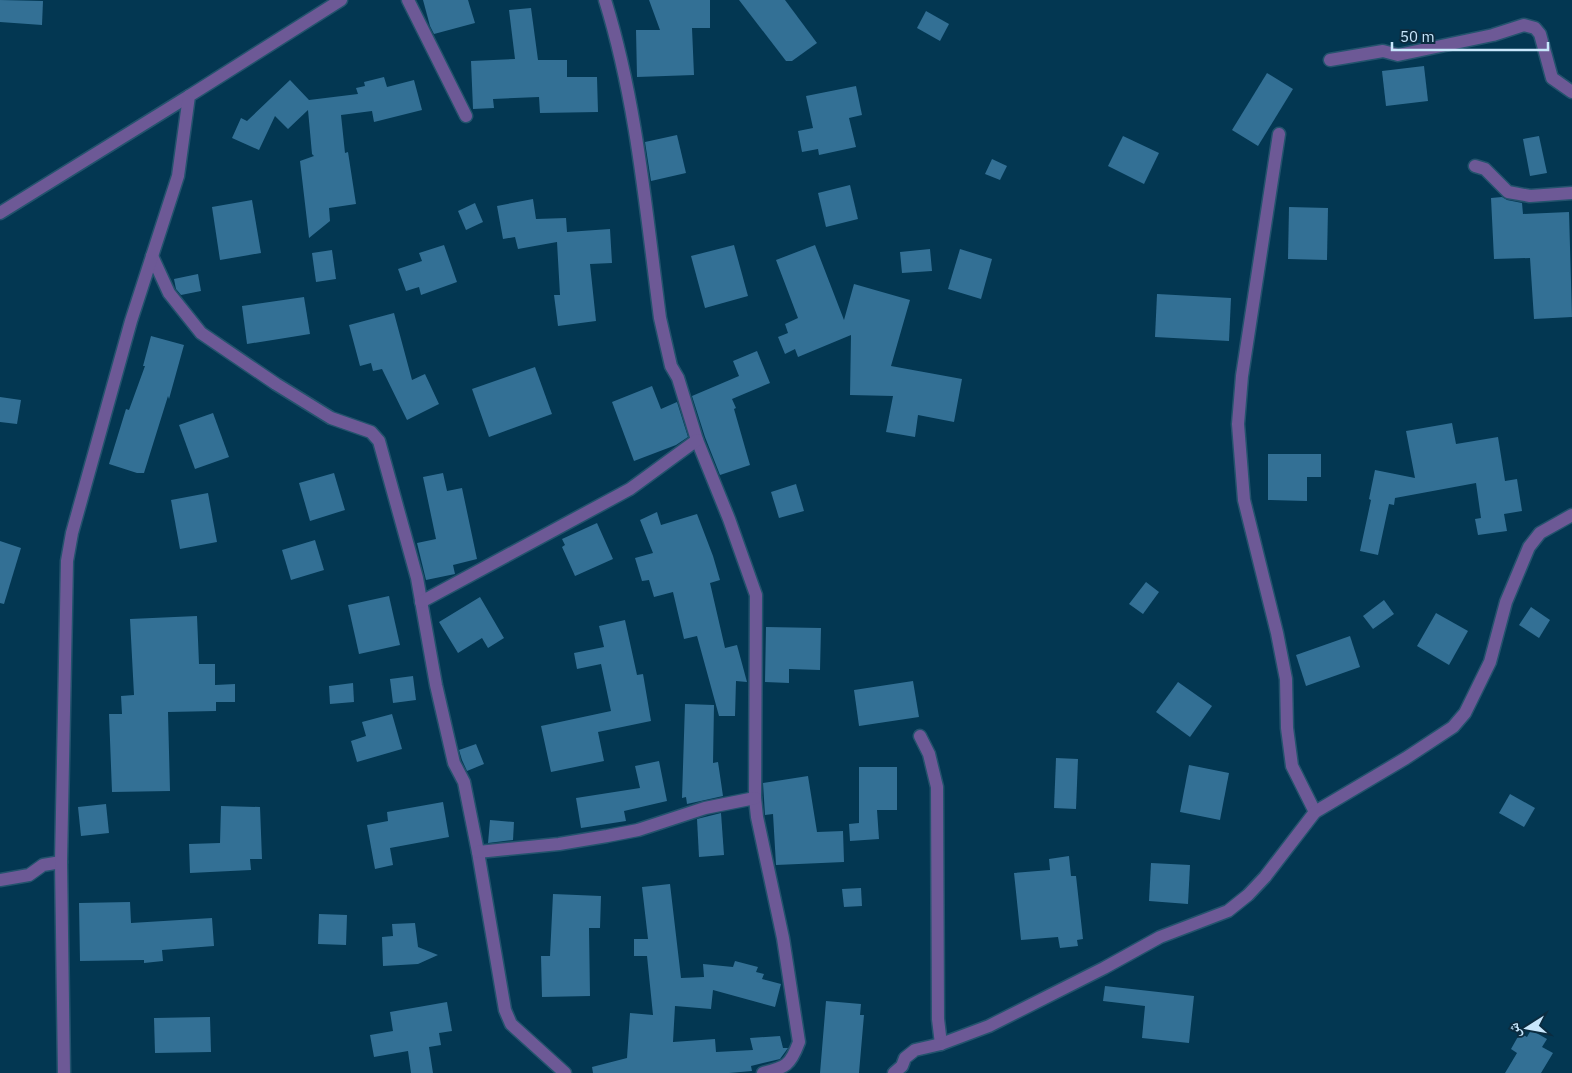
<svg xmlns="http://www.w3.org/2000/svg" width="1572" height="1073" font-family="'IBM Plex Sans','Noto Naskh Arabic',sans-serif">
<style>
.building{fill:#337095}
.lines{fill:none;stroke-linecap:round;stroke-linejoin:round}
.minor-casing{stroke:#23536d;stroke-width:15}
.tertiary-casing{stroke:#23536d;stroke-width:15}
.minor{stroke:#6d5996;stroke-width:12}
.tertiary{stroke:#6d5996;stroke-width:12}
</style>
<rect width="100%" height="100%" fill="#033752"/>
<g class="building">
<polygon points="0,0 43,1 42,25 0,22"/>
<polygon points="423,0 468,0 475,23 434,34 430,26"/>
<polygon points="649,0 710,0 710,28 692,28 694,75 637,77 636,30 660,30"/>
<polygon points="739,0 785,0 817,43 792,61 786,61"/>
<polygon points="531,8 538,60 567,60 567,77 597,77 598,112 540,113 539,97 493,99 494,108 473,109 471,61 515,59 509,10"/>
<polygon points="926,11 949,24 940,41 917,28"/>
<polygon points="1424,66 1428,101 1386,106 1382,71"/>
<polygon points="1267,73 1293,89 1258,146 1232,130"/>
<polygon points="384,77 387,87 414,80 422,110 374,122 372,111 341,115 345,153 348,152 356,204 329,208 330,221 309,238 300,161 314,156 312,154 308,110 288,129 275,116 259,150 232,138 241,118 247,121 290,80 309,100 358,94 356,88 365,86 364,82"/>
<polygon points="856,86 862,115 849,118 856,147 819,155 818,149 802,152 798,131 813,128 806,96"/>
<polygon points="677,135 686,173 651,181 645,142"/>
<polygon points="1123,136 1159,153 1144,184 1108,166"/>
<polygon points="1539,136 1547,173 1530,176 1523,139"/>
<polygon points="992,159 1007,166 1000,180 985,174"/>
<polygon points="850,185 858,219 826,227 818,193"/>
<polygon points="1502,197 1507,200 1522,203 1523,214 1569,212 1572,317 1534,319 1530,258 1494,259 1491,198"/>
<polygon points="533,199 536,219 566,218 567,232 610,229 612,263 590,264 596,321 558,326 554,295 560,295 557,242 518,249 515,237 503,239 497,206"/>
<polygon points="252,200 261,253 220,260 212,207"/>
<polygon points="475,203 483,222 466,230 458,211"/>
<polygon points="1289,207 1328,208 1327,260 1288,259"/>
<polygon points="444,245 457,282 421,295 419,287 406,291 398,269 422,261 419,253"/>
<polygon points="734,245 748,296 705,308 691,256"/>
<polygon points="815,245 844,320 854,284 910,300 891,366 962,379 954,422 918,415 915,437 886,432 893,396 850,395 851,335 798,357 795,349 785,354 778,337 788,333 785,324 798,318 776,260"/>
<polygon points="930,249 932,271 902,273 900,252"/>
<polygon points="960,249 992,259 981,299 948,289"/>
<polygon points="332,250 336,279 316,282 312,253"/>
<polygon points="198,274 201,291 181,295 176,289 174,279"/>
<polygon points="1157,294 1231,298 1229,341 1155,337"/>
<polygon points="304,297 310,334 247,344 242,306"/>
<polygon points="394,313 412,380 425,374 439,404 407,420 382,369 373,371 371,363 360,366 349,325"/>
<polygon points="151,336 184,345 169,399 168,396 144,473 137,473 109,464 126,409 129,410 145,366 143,366"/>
<polygon points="757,351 770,383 732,399 736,408 734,409 750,465 720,475 705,437 692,396 739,376 733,361"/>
<polygon points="535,367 552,414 489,437 472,389"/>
<polygon points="652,386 661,409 677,402 688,437 676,445 634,461 612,402"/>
<polygon points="0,397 21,400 17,424 0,422"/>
<polygon points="213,413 229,457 195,469 179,425"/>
<polygon points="1452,423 1456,444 1498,437 1505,481 1517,479 1522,511 1504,514 1507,531 1478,535 1475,519 1481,518 1476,483 1395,498 1394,505 1389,504 1378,555 1360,551 1371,500 1369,499 1375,470 1415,478 1406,431"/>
<polygon points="1268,454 1321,454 1321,477 1307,477 1307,501 1268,500"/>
<polygon points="334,473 345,510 310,521 299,483"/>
<polygon points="443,473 447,491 462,488 477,559 453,565 455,574 426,580 417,543 436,539 423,477"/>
<polygon points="796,484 804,511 779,518 771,492"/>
<polygon points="208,493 217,542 180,549 171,500"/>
<polygon points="657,512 661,525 697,514 713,556 720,580 710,583 725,648 737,645 747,682 736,681 735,716 719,716 697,636 684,639 673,592 654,597 649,580 642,581 635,558 653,553 640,520"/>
<polygon points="597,523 613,559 575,576 562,547 565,545 562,539"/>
<polygon points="315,540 324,570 291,580 282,550"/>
<polygon points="0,541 21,548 4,604 0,603"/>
<polygon points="1146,582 1159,592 1143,614 1129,604"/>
<polygon points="389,596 400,645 359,654 348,605"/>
<polygon points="480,597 504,638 488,648 482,638 458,653 439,622"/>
<polygon points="1384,600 1394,614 1373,629 1363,616"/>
<polygon points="1531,607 1550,620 1539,638 1519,625"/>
<polygon points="1436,613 1468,631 1449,665 1417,646"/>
<polygon points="197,616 199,664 215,664 215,685 235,684 235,702 216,702 216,711 168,712 170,791 112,792 109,714 122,714 121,696 134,695 130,619"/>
<polygon points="625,620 637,675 643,674 651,721 598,732 604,761 551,772 541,726 611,711 601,664 577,669 574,653 604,647 599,626"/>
<polygon points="766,627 821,628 820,670 789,669 789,683 765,682"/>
<polygon points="1350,636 1360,667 1306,686 1296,655"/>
<polygon points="413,676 416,700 393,703 390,679"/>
<polygon points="913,681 919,717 859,726 854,690"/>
<polygon points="1178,682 1212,706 1190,737 1156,712"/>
<polygon points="353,683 354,702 330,704 329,686"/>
<polygon points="685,704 714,705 713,763 718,762 723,796 687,804 686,797 682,798"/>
<polygon points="392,714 402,749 357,762 351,741 366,736 362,722"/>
<polygon points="476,744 484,764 467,771 462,760 459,750"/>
<polygon points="1056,758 1078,759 1076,809 1054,808"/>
<polygon points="659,761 667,801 624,811 626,821 581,828 576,798 640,788 635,766"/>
<polygon points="1189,765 1229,773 1220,820 1180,812"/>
<polygon points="859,767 897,767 897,810 877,810 879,839 850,841 849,824 859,823"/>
<polygon points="808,776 817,832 843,831 844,862 776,865 773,814 765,815 763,783"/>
<polygon points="1510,794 1535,808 1524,827 1499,813"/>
<polygon points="443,802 449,837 390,848 393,865 375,869 367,825 388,821 387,812"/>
<polygon points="106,804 109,833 81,836 78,807"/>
<polygon points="221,806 260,807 262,859 250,859 251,870 190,873 189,844 220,843"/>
<polygon points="721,813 724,855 699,857 697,819"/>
<polygon points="490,820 514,822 513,840 488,843"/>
<polygon points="1069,856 1071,876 1076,876 1083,939 1077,940 1078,946 1060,948 1058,937 1021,940 1014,873 1050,870 1049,859"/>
<polygon points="1151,863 1190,865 1188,904 1149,901"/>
<polygon points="670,884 681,978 704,977 703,964 733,967 735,961 758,967 756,972 764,974 762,979 781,984 775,1007 713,990 711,1009 675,1006 673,1042 715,1039 716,1052 753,1050 750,1038 780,1036 783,1048 788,1048 780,1059 751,1066 752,1071 729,1073 593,1073 592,1067 627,1058 630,1013 653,1015 647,956 634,956 634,939 648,939 642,887"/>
<polygon points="861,888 862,906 844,907 842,889"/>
<polygon points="553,894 601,896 600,928 589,928 590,996 542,997 541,956 550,956"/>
<polygon points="130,902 131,923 212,918 214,946 162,950 163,961 144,963 144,960 80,961 79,903"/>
<polygon points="319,914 347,915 346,945 318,944"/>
<polygon points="415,923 418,947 438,955 418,964 383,966 382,937 393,936 392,924"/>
<polygon points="1105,986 1194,996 1189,1043 1142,1038 1145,1006 1103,1001"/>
<polygon points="826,1001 861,1004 860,1015 864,1015 859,1073 820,1073"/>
<polygon points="447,1002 452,1031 439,1033 441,1045 429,1047 433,1073 411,1073 408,1051 374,1057 370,1035 393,1031 390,1012"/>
<polygon points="210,1017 211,1052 155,1053 154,1018"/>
<polygon points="1531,1030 1547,1039 1542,1047 1553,1053 1541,1073 1505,1073 1517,1053 1511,1049 1520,1033 1527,1037"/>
</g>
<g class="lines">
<g class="minor-casing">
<g id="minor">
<polyline points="408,0 466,116"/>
<path d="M 605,0 C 637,103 646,212 660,318 L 671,366 L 678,378 L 697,440 L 729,519 L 756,595 L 755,798 L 757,817 L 783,938 L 799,1042 C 790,1066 786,1067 763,1073"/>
<polyline points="1330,60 1383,51 1398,55 1493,35 1524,25 1535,28 1540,34 1552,78 1572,92"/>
<polyline points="1279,134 1242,376 1238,424 1244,500 1277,633 1286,679 1287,728 1292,766 1315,812"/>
<polyline points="1475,166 1485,169 1508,192 1530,196 1572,193"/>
<polyline points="0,213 189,96"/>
<polyline points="152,256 169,293 201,333 276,384 331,418 371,432 379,441 417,578 436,685 454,763 464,782 478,852 505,1010 511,1024 565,1073"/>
<polyline points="421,602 630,489 697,440"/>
<polyline points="920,736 929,754 937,787 938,1019 941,1044"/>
<polyline points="478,852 559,844 607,836 638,830 705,808 755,798"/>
<polyline points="0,880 29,875 43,865 61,862"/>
<polyline points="894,1073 902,1066 905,1058 915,1050 941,1044 989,1026 1104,968 1160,937 1228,911 1248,895 1265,877 1315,812 1406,758 1453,727 1465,713 1490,662 1506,602 1529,547 1540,533 1572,515"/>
</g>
</g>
<g class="tertiary-casing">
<polyline id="tertiary" points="64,1073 61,862 67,561 72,533 131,321 178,176 189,96 341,0"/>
</g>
<use href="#minor" class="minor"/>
<use href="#tertiary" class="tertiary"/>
</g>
<g transform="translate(1527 1028) rotate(259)" stroke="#0b2c40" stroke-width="4" paint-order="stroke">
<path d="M0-4L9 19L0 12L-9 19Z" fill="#c8e7fc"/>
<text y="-8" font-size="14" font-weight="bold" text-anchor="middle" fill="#c8e7fc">ش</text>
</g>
<path d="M1392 42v8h156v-8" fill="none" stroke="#c8e7fc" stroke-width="2.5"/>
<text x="1400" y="42" font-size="15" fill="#c8e7fc" stroke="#0b2c40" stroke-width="4" paint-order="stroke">50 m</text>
</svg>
